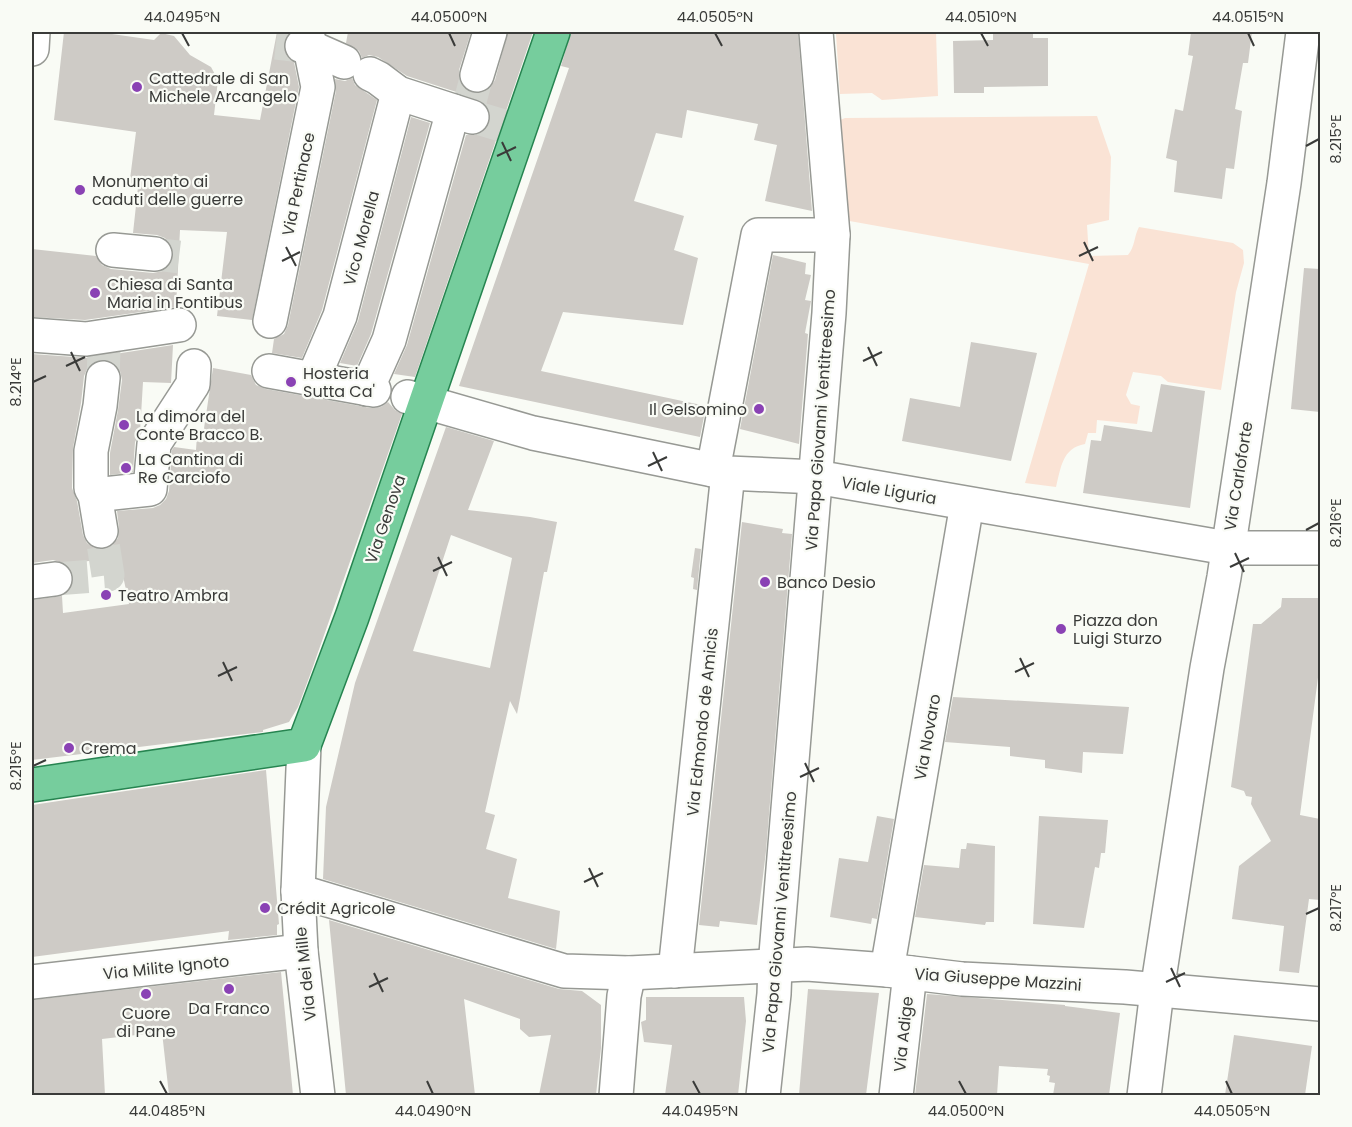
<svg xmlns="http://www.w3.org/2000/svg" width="1352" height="1127" font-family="Poppins,sans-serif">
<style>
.green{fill:#fae3d5}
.building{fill:#cecbc6;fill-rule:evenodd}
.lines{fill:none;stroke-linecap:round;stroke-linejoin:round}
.minor-tunnel{stroke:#d3d5cf;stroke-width:33;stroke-dasharray:33 16;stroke-linecap:butt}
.minor-casing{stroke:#979994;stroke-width:36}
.major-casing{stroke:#268450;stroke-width:36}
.minor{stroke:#fff;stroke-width:33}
.major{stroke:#76cd9d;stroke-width:33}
.ticks{fill:none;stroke:#3a3b39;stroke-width:2}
.poi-dot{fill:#8a42b4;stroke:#f9fbf5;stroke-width:2}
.labels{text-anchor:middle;stroke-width:4.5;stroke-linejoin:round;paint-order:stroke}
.poi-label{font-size:16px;fill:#3a3b39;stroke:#f9fbf5;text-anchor:start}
.street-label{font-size:16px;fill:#3a3b39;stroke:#f9fbf5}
.neatline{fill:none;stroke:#3a3b39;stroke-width:2}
.ticks-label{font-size:15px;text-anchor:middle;fill:#3a3b39}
</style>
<rect width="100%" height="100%" fill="#f9fbf5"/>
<g class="green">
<polygon points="857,32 936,32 938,96 882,100 872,93 840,94 836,34"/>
<path d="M 1097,116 L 1111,157 L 1109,220 L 1087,225 L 1089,256 L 1128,255 C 1135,247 1134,236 1139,227 L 1233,243 L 1243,250 L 1244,263 L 1236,292 L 1221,390 L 1168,382 L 1161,376 L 1133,372 L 1126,395 L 1131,404 L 1140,406 L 1137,424 L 1097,420 L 1096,433 L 1088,433 L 1085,444 C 1062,448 1061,468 1056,487 L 1025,483 L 1089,264 L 844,220 L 838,121 L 845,118 Z"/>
</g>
<g class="building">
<polygon points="64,32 98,32 154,40 161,33 174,36 190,55 211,67 218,80 214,115 260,120 277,32 289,32 284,43 285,53 294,62 299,87 252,320 217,316 227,232 180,230 176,307 85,320 32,317 32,249 96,256 102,265 111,269 153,273 163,271 171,264 174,256 172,247 165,238 157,235 133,233 138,187 129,187 136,132 54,120"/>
<polygon points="348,32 471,32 459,70 459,79 464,88 472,93 481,93 489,89 495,80 508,32 533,32 415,377 394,374 407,345 466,135 475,135 484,131 490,123 490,114 486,105 478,99 407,76 378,57 369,55 362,58 359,51 346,43"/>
<polygon points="571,32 798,32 812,211 765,201 777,145 754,140 758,124 687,110 682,138 656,133 634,201 684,216 674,250 698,258 683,325 563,312 541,371 706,406 700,437 459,386 569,68 561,66"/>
<polygon points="993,32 1033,32 1033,38 1048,38 1048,86 984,87 984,93 954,93 953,41 993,40"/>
<polygon points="1191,32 1252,32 1248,63 1243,63 1235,109 1242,111 1234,169 1226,168 1222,199 1174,192 1177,161 1166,158 1175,109 1183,111 1193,56 1188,55"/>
<polygon points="352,78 355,85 377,100 322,310 302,358 272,353 274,339 284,334 288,325 336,91 335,79 345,81"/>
<polygon points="411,117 430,123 371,334 357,366 340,363 358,321"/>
<polygon points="773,255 806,263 805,274 811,275 805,300 811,301 805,333 808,334 799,444 740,429"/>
<polygon points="1304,268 1320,269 1320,412 1291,409"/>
<polygon points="971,342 1037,353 1011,461 902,441 910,398 960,407"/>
<polygon points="173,345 171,383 143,382 140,432 135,442 133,472 110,475 110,453 118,410 122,380 120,371 114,363 106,359 95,361 88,367 84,376 81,403 73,448 72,488 77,501 83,535 87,543 94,548 105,549 112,546 118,538 119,528 117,511 153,508 160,505 166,499 169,491 172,450 174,447 196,450 197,435 203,435 213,368 251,375 256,385 266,389 371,408 381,407 388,402 395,410 402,414 310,675 298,707 289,722 263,730 263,732 32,760 32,600 62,596 63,613 129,604 119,557 66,564 53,560 32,563 32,354 89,358"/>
<polygon points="1161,384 1205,391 1190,508 1083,493 1091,440 1101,441 1104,425 1152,432"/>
<path d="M 446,427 L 494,441 L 468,510 L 530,517 L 557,522 L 547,572 L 544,572 L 517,714 L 510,701 L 485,812 L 495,815 L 486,849 L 517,859 L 508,898 L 560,911 L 556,949 L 323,879 L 326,807 L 355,683 ZM 451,535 L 512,558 L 490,668 L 413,651 Z"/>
<polygon points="742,522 783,529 782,533 792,534 766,851 757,925 720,921 719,927 699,925"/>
<polygon points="695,548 701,549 697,590 693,589 694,578 691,577"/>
<polygon points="1282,598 1320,598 1320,668 1319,670 1300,815 1320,819 1320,900 1309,899 1299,973 1279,971 1284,926 1232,919 1239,866 1271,841 1251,804 1252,797 1246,796 1244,791 1231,787 1253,624 1261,624 1281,607"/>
<polygon points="953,697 1129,707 1123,754 1083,752 1082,773 1045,768 1045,760 1010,756 1010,747 945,742"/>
<polygon points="266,770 279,924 277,925 277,935 228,940 229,931 32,957 32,805"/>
<polygon points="877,816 894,819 877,919 872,918 871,924 830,917 839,858 868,862"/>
<polygon points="1039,816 1108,820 1105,853 1101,853 1099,868 1095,867 1084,928 1033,924"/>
<polygon points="967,843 995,846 994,922 986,922 985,925 915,917 924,865 959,868 961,849 966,849"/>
<polygon points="329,920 559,989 582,991 601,1005 601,1048 596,1095 539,1095 551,1035 529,1037 520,1029 520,1019 464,999 475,1095 346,1095"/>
<polygon points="281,972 293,1095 169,1095 162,1032 102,1039 105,1095 32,1095 32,1000"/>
<polygon points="808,989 879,993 866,1095 799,1095"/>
<polygon points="927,994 1065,1005 1065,1006 1120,1013 1109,1095 1053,1095 1055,1083 1049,1082 1050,1076 1047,1075 1048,1069 999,1066 997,1095 915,1095"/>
<polygon points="646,997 744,997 746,1021 738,1095 665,1095 672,1045 644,1042 641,1022 646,1020"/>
<polygon points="1234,1035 1312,1046 1305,1095 1225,1095"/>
</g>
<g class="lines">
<g class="minor-tunnel">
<polyline points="276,43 302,46"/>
<polyline points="468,109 477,75"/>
<polyline points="474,117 504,126"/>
<polyline points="155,254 179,257"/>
<polyline points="103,378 104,351"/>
<polyline points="55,579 108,575 101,531"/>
</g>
<g class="minor-casing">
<g id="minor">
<polyline points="302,46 310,47 344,62"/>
<polyline points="32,49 33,32"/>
<polyline points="370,74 378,78 398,93 472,117"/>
<polyline points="477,75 490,32"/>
<polyline points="113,250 155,254"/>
<polyline points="270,321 318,87 307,32"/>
<polyline points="32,335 86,339 179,325"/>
<polyline points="269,371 374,390"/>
<polyline points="313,379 340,316 398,93"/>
<polyline points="367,389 389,340 453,111"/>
<polyline points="408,397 533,433 728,473 816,477 1227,548 1320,548"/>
<polyline points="713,470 758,235 833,235"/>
<polyline points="95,495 150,489 154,444 193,384 194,366"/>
<polyline points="101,531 95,495 91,488 91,451 100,406 103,378"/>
<polyline points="32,582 55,579"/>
<polyline points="304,745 298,891 301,951 318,1096"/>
<polyline points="298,891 564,971 629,973 807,964 887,970 962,979 1125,987 1320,1004"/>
<polyline points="887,970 967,504"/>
<polyline points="675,971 728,473"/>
<polyline points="32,982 301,951"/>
<polyline points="616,1096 624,996 629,973"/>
<polyline points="763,1096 774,994 775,966 829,313 833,235 816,32"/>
<polyline points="896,1096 910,973"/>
<polyline points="1144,1096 1157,991 1207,668 1224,577 1284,183 1303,32"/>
</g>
</g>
<g class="major-casing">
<polyline id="major" points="32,785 304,745 352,617 553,32"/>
</g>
<use href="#minor" class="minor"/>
<use href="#major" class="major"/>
</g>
<path class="ticks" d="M 182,33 L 189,46M 449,33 L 455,46M 715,33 L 722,46M 981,33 L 988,46M 1248,33 L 1254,46M 502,142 L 511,161M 1306,146 L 1319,139M 497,156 L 516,147M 1084,242 L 1093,261M 286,247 L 296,266M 1079,256 L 1098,247M 282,261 L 300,252M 868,347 L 877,366M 71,352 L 80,371M 863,361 L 882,352M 66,366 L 85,357M 33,382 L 46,376M 653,452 L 662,471M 648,466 L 667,457M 1306,530 L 1319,523M 1235,553 L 1244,572M 438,557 L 447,576M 1230,567 L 1249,558M 433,571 L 452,562M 1020,658 L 1029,677M 223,662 L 232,681M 1015,672 L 1034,663M 218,676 L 237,667M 805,763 L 814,782M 33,766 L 46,760M 800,777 L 819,768M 589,868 L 598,887M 584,882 L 603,873M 1306,914 L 1319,908M 1171,968 L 1180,987M 374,973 L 383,992M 1166,982 L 1185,973M 369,987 L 388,978M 160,1081 L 167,1094M 427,1081 L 433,1094M 693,1081 L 700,1094M 959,1081 L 966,1094M 1226,1081 L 1232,1094"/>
<g class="poi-dot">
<circle cx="137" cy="87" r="6"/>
<circle cx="80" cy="190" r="6"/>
<circle cx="95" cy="293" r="6"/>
<circle cx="291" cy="382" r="6"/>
<circle cx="759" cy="409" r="6"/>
<circle cx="124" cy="425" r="6"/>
<circle cx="126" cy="468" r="6"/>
<circle cx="765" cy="582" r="6"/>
<circle cx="106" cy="595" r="6"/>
<circle cx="1061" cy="629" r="6"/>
<circle cx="69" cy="748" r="6"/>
<circle cx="265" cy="908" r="6"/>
<circle cx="229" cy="989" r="6"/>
<circle cx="146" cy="994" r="6"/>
</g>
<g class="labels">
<g class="poi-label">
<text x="149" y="84">Cattedrale di San<tspan x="149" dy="18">Michele Arcangelo</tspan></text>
<text x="92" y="187">Monumento ai<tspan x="92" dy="18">caduti delle guerre</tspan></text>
<text x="107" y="290">Chiesa di Santa<tspan x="107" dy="18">Maria in Fontibus</tspan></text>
<text x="303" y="379">Hosteria<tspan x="303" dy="18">Sutta Ca'</tspan></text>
<text x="747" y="415" text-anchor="end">Il Gelsomino</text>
<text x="136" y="422">La dimora del<tspan x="136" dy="18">Conte Bracco B.</tspan></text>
<text x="138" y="465">La Cantina di<tspan x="138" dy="18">Re Carciofo</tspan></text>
<text x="777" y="588">Banco Desio</text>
<text x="118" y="601">Teatro Ambra</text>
<text x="1073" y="626">Piazza don<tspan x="1073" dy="18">Luigi Sturzo</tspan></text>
<text x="81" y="754">Crema</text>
<text x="277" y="914">Crédit Agricole</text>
<text x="229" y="1014" text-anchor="middle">Da Franco</text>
<text x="146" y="1019" text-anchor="middle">Cuore<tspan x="146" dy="18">di Pane</tspan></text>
</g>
<g class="street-label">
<text transform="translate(298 184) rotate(-78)" y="6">Via Pertinace</text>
<text transform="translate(361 238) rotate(-75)" y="6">Vico Morella</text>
<text transform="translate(820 420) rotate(-86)" y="6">Via Papa Giovanni Ventitreesimo</text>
<text transform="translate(1238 476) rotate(-81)" y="6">Via Carloforte</text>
<text transform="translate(889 490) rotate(10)" y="6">Viale Liguria</text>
<text transform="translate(385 519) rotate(-71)" y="6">Via Genova</text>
<text transform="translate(702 722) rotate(-84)" y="6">Via Edmondo de Amicis</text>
<text transform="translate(927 737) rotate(-80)" y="6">Via Novaro</text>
<text transform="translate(779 922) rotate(-85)" y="6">Via Papa Giovanni Ventitreesimo</text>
<text transform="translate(166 967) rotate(-6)" y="6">Via Milite Ignoto</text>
<text transform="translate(305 974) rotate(-96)" y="6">Via dei Mille</text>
<text transform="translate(998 979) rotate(4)" y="6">Via Giuseppe Mazzini</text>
<text transform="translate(903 1034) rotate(-84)" y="6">Via Adige</text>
</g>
</g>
<rect width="1352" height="1127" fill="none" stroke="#f9fbf5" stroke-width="66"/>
<rect x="33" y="33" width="1286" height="1061" class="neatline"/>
<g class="ticks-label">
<text x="182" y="22">44.0495°N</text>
<text x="449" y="22">44.0500°N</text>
<text x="715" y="22">44.0505°N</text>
<text x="981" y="22">44.0510°N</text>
<text x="1248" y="22">44.0515°N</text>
<text transform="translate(1336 139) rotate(-90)" y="5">8.215°E</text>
<text transform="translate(16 382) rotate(-90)" y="5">8.214°E</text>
<text transform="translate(1336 523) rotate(-90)" y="5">8.216°E</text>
<text transform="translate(16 766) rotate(-90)" y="5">8.215°E</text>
<text transform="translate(1336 908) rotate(-90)" y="5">8.217°E</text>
<text x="167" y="1116">44.0485°N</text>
<text x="433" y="1116">44.0490°N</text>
<text x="700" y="1116">44.0495°N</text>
<text x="966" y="1116">44.0500°N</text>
<text x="1232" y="1116">44.0505°N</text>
</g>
</svg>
